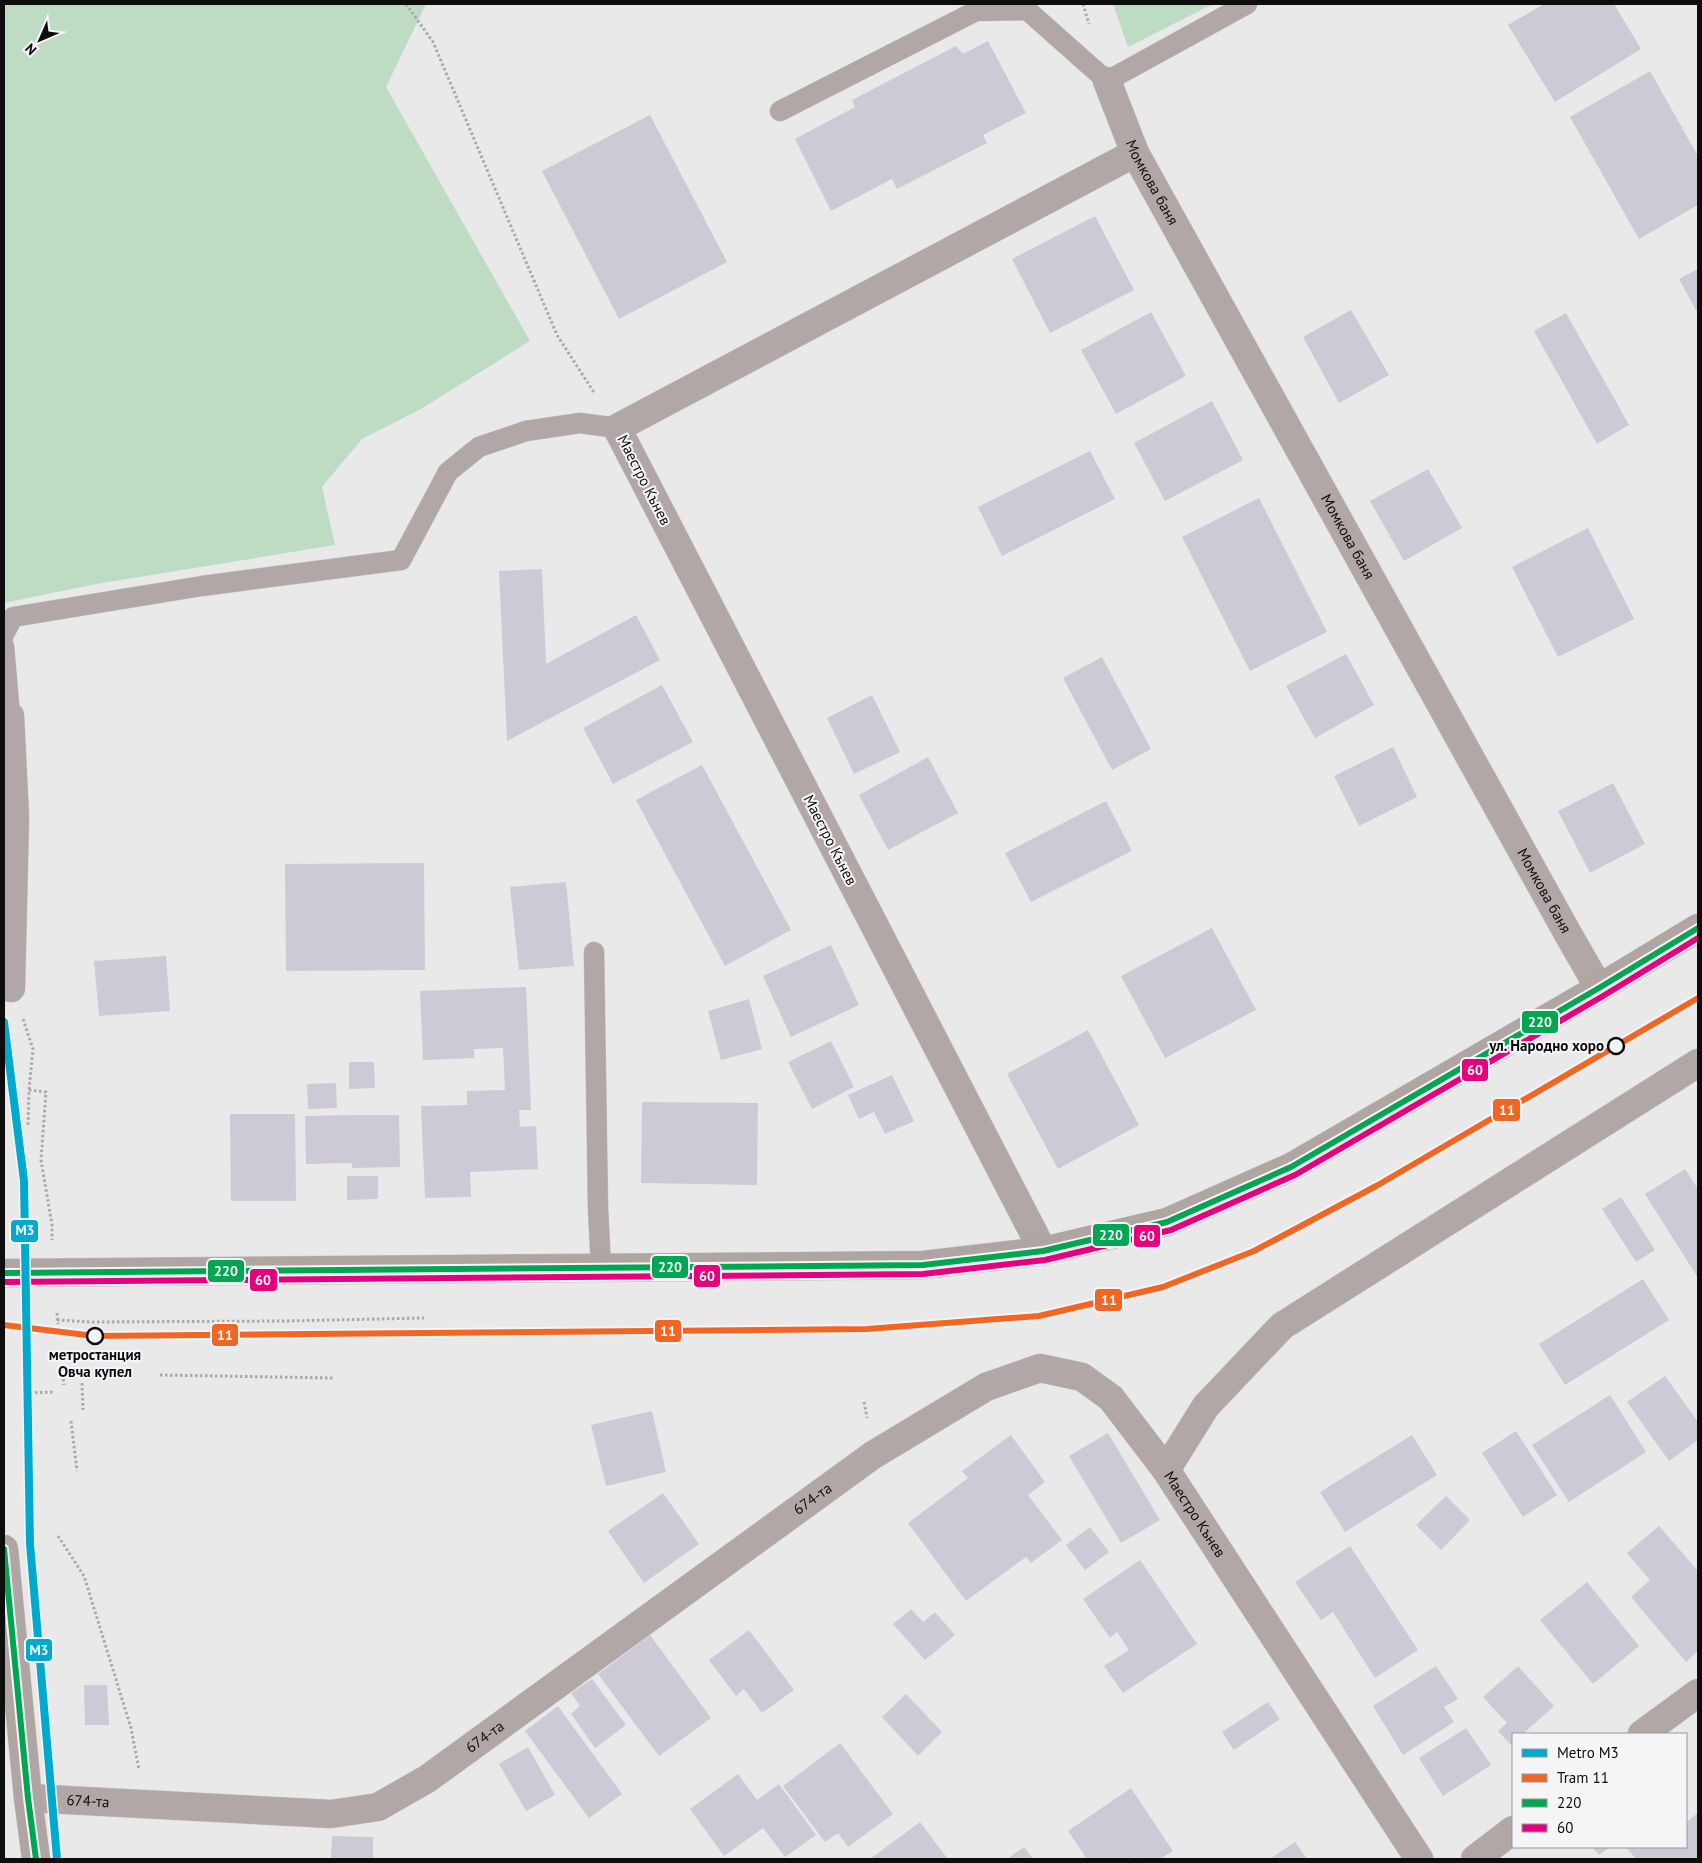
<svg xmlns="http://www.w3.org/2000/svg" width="1702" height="1863" font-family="'PT Sans',sans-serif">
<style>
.green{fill:#bedcc4}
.building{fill:#cecad5}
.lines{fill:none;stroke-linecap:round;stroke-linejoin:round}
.lane-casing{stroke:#c6c6c6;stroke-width:21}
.street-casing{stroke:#c6c6c6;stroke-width:29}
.secondary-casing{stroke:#c6c6c6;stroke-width:29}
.path{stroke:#aca8a7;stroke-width:3;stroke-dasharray:2.5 2.5;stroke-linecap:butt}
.lane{stroke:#b0a7a6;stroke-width:20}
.street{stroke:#b0a7a6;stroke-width:28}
.secondary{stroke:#afa6a4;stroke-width:28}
.bus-1-casing{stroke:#f5f5f7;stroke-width:10}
.bus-2-casing{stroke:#f5f5f7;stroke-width:10}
.bus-1{stroke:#00a651;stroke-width:6}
.bus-2{stroke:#e5007d;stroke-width:6}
.tram-1-casing{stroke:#f5f5f7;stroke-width:10}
.tram-1{stroke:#f26522;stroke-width:6}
.metro-1-casing{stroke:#f5f5f7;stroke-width:11}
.metro-1{stroke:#00a9ce;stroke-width:8}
.stop-dot{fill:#f5f5f7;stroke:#0d0d0e;stroke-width:2.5}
.labels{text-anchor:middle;stroke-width:4;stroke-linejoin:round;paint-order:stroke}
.street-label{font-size:15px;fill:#0d0d0e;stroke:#f5f5f7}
.stop-label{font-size:15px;font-weight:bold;fill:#0d0d0e;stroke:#f5f5f7;text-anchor:end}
.line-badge{stroke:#f5f5f7;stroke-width:2}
.badge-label{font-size:14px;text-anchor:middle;font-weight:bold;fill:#fff}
</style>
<rect width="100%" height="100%" fill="#e9e9e9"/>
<g class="green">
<polygon points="4,4 426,4 386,87 530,341 421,409 362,439 322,487 335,545 96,584 4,603"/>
<polygon points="1113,4 1213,4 1128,47"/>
</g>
<g class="building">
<polygon points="1544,4 1614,4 1641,49 1555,102 1508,25"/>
<polygon points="988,41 1026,113 983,135 987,143 897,189 892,179 831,211 795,139 855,107 852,100 956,46 963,54"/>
<polygon points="1650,71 1698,156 1698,205 1639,239 1570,117"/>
<polygon points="650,115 727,262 619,319 542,171"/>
<polygon points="1095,216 1134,290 1050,333 1012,259"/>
<polygon points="1698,269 1698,314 1679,279"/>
<polygon points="1351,310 1389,375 1339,403 1303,337"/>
<polygon points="1151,312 1186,376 1116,414 1081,350"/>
<polygon points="1566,313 1629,425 1597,444 1534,331"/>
<polygon points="1212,401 1243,460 1165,501 1134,443"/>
<polygon points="1090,451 1115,499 1002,556 978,507"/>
<polygon points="1428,469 1462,528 1404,561 1370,501"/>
<polygon points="1259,498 1327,632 1250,671 1182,537"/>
<polygon points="1588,528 1634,619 1558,657 1512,567"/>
<polygon points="542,569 546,664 636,615 660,660 507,741 499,571"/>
<polygon points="1346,654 1374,705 1315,738 1286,686"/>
<polygon points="1102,657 1151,749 1112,770 1063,678"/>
<polygon points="662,685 693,742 613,784 583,728"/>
<polygon points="872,695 900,752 854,774 827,718"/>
<polygon points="1393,747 1417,797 1359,826 1334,776"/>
<polygon points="928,757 958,813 888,850 859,795"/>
<polygon points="702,765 791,930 725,966 636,800"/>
<polygon points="1613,783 1645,844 1590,873 1558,811"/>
<polygon points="1106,801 1132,851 1031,902 1005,853"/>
<polygon points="424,863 425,970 286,971 285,864"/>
<polygon points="566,882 574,966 519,970 510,887"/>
<polygon points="1212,928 1256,1010 1165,1058 1121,976"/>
<polygon points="831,945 859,1005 791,1037 763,976"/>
<polygon points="166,956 170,1011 99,1016 94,961"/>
<polygon points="526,987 531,1110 519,1110 520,1127 536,1126 538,1169 470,1172 471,1197 425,1198 421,1106 467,1105 467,1091 505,1090 503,1048 474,1049 474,1058 423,1060 420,991"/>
<polygon points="749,999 762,1049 721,1060 708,1011"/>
<polygon points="1088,1030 1139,1125 1058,1169 1007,1074"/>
<polygon points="831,1041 854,1087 812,1109 788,1062"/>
<polygon points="349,1062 374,1062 375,1088 349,1089"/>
<polygon points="892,1075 914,1121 885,1134 874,1112 859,1119 848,1095"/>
<polygon points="336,1083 337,1108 308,1109 307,1084"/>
<polygon points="642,1102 758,1103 757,1185 641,1183"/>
<polygon points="230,1114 295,1114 296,1201 231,1201"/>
<polygon points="352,1115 399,1115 400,1167 352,1168 352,1163 306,1164 305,1116"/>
<polygon points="1685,1169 1698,1189 1698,1278 1645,1194"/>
<polygon points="347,1176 378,1176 378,1199 347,1200"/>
<polygon points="1621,1197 1655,1250 1636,1262 1602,1209"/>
<polygon points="1643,1279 1669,1320 1565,1385 1539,1344"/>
<polygon points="1665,1376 1698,1422 1698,1440 1669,1461 1627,1402"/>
<polygon points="1610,1395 1646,1452 1569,1502 1532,1445"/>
<polygon points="652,1411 666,1472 606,1486 591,1425"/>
<polygon points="1516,1431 1557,1495 1523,1517 1482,1453"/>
<polygon points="1108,1433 1160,1520 1121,1543 1069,1456"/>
<polygon points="1011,1435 1045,1482 1028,1495 1062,1540 1031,1563 1026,1557 966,1601 908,1523 968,1478 962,1471"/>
<polygon points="1412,1435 1437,1475 1345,1532 1320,1492"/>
<polygon points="663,1493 699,1544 644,1583 608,1531"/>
<polygon points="1446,1496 1470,1520 1441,1550 1416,1525"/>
<polygon points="1659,1526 1698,1571 1698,1651 1686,1662 1631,1597 1650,1580 1627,1553"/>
<polygon points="1090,1527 1109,1552 1085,1570 1066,1545"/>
<polygon points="1350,1546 1418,1650 1375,1678 1333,1612 1321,1620 1295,1582"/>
<polygon points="1140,1560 1197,1644 1123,1693 1104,1666 1129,1650 1117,1632 1110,1638 1083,1599"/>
<polygon points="1587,1582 1639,1646 1593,1684 1540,1620"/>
<polygon points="911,1609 923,1622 935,1612 955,1635 925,1660 893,1624"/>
<polygon points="749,1630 794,1690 762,1713 744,1689 736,1696 709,1660"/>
<polygon points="650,1635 711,1718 659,1756 598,1674"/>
<polygon points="1436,1666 1458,1699 1444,1707 1454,1722 1403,1755 1373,1706"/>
<polygon points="1518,1666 1554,1706 1523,1734 1513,1734 1513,1743 1511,1745 1498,1731 1507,1723 1483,1697"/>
<polygon points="592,1679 626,1725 595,1748 571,1714 580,1706 571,1693"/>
<polygon points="84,1685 107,1685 109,1725 85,1725"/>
<polygon points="906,1694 942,1732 918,1756 882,1717"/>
<polygon points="1268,1702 1280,1719 1234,1750 1222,1732"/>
<polygon points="558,1706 622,1794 589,1818 525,1731"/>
<polygon points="1466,1728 1491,1765 1443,1796 1419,1758"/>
<polygon points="840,1743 893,1814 848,1847 838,1833 825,1842 783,1786"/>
<polygon points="528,1747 555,1795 526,1811 499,1764"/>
<polygon points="738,1774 757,1800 779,1784 816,1835 785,1857 763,1828 724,1856 690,1809"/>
<polygon points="1131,1788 1173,1851 1160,1859 1137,1859 1136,1857 1132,1859 1087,1859 1068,1831"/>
<polygon points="1698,1813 1698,1859 1634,1859 1635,1858 1626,1847 1686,1847 1686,1822"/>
<polygon points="920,1822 947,1858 870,1859"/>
<polygon points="332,1836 373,1837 373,1859 331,1859"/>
<polygon points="1295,1842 1307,1859 1270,1859"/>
<polygon points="1024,1847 1033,1859 1007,1859"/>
<polygon points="1592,1847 1610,1847 1599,1855"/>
</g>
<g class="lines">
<g class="lane-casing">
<g id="lane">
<polyline points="780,111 976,11 1027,10 1107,81 1247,4"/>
<polyline points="4,634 13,617 202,586 401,560 448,472 479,447 526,431 580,423 617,428"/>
<polyline points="4,646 10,716"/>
<polyline points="594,952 598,1208 601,1268"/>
</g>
</g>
<g class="street-casing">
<g id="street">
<path id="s1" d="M 1107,81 L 1135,153 L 1568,934 L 1599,988"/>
<polyline points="4,716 10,716 15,816 11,988"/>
<polyline points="1043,1251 617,428 1135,153"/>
<polyline points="1166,1470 1206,1406 1282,1326 1698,1063"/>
<polyline points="1642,1734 1698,1693"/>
<path id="s2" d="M 28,1798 L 331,1814 L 378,1807 L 427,1779 L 873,1455 L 986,1387 L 1040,1368 L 1082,1377 L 1111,1398 L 1166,1470 L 1419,1859"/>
<polyline points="1475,1859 1513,1830"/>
</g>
</g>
<g class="secondary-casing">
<g id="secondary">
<polyline points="4,1273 923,1265 1043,1251 1167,1222 1291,1167 1599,988 1698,928"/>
<polyline points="4,1549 28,1798 36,1859"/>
</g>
</g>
<g class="path">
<polyline points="406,4 433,42 557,335 595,394"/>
<polyline points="1083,4 1089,24"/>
<polyline points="23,1019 33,1049 29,1090 28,1127"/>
<polyline points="29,1090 46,1092 41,1160 52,1225 52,1240"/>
<polyline points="57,1313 58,1324"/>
<polyline points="57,1320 90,1322 285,1321 424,1318"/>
<polyline points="62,1369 64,1385"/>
<polyline points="160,1375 334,1378"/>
<polyline points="82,1383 83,1410"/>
<polyline points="25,1393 55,1392"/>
<polyline points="864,1402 867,1418"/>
<polyline points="71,1421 77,1471"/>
<polyline points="58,1536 84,1576 131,1728 139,1770"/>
</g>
<use href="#lane" class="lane"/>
<use href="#street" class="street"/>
<use href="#secondary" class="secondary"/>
<g class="bus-1-casing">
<g id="bus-1">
<polyline points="4,1273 923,1265 1043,1251 1167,1222 1291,1167 1599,988 1698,928"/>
<polyline points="4,1549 28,1798 36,1859"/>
</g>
</g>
<g class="bus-2-casing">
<polyline id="bus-2" points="4,1282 923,1274 1045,1260 1171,1230 1295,1175 1603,996 1698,938"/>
</g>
<use href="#bus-1" class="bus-1"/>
<use href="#bus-2" class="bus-2"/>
<g class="tram-1-casing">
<polyline id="tram-1" points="4,1325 95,1336 867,1329 1039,1316 1163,1287 1254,1251 1378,1185 1698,998"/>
</g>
<use href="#tram-1" class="tram-1"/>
<g class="metro-1-casing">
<polyline id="metro-1" points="4,1022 24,1181 30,1544 57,1859"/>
</g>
<use href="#metro-1" class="metro-1"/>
</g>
<g class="stop-dot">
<circle cx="1616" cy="1046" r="8"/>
<circle cx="95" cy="1336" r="8"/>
</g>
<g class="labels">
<g class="street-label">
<text dy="5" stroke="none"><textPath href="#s1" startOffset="111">Момкова баня</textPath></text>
<text transform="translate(644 480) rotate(63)" y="5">Маестро Кънев</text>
<text dy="5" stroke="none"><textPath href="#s1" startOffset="516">Момкова баня</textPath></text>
<text transform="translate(830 840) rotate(63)" y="5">Маестро Кънев</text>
<text dy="5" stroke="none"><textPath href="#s1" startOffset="921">Момкова баня</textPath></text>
<text dy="5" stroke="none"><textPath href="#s2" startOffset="884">674-та</textPath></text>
<text dy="5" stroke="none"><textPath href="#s2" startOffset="1370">Маестро Кънев</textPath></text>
<text dy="5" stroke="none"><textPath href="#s2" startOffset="479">674-та</textPath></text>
<text dy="5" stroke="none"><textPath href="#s2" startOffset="60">674-та</textPath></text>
</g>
<g class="stop-label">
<text x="1604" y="1051">ул. Народно хоро</text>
<text x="95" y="1360" text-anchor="middle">метростанция<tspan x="95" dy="17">Овча купел</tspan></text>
</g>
</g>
<g class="line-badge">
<rect x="1521" y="1010" width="38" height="24" rx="5" fill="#00a651"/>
<rect x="1461" y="1058" width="28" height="24" rx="5" fill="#e5007d"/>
<rect x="1492" y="1098" width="29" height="24" rx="5" fill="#f26522"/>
<rect x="10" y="1219" width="29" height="24" rx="5" fill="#00a9ce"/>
<rect x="1092" y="1223" width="38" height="24" rx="5" fill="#00a651"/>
<rect x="1133" y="1224" width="28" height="24" rx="5" fill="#e5007d"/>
<rect x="651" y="1255" width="38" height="24" rx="5" fill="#00a651"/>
<rect x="207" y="1259" width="38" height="24" rx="5" fill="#00a651"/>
<rect x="693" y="1264" width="28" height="24" rx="5" fill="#e5007d"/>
<rect x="249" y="1268" width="29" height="24" rx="5" fill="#e5007d"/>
<rect x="1094" y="1288" width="29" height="24" rx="5" fill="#f26522"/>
<rect x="654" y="1319" width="28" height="24" rx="5" fill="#f26522"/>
<rect x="211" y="1323" width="28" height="24" rx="5" fill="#f26522"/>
<rect x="25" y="1638" width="28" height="24" rx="5" fill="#00a9ce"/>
</g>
<g class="badge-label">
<text x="1540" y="1027">220</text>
<text x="1475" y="1075">60</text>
<text x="1507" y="1115">11</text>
<text x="25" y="1235">M3</text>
<text x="1111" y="1240">220</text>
<text x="1147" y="1241">60</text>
<text x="670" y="1272">220</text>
<text x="226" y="1276">220</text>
<text x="707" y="1281">60</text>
<text x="263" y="1285">60</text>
<text x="1109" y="1305">11</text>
<text x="668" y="1336">11</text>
<text x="225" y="1340">11</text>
<text x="39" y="1655">M3</text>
</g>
<rect width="1702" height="1863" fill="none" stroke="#0d0d0e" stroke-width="10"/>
<rect x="1512" y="1733" width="175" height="115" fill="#f5f5f7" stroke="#98989a"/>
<rect x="1522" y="1749" width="25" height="8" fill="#00a9ce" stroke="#98989a"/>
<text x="1557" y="1758" font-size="15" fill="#0d0d0e">Metro M3</text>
<rect x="1522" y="1774" width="25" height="8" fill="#f26522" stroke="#98989a"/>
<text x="1557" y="1783" font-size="15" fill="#0d0d0e">Tram 11</text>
<rect x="1522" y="1799" width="25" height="8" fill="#00a651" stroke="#98989a"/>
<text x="1557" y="1808" font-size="15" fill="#0d0d0e">220</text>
<rect x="1522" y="1824" width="25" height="8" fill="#e5007d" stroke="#98989a"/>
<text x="1557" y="1833" font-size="15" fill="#0d0d0e">60</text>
<g transform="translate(40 40) rotate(225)" stroke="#f5f5f7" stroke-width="4" paint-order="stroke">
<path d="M0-4L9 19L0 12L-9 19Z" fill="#0d0d0e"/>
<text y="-8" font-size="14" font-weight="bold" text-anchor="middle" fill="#0d0d0e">N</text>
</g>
</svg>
